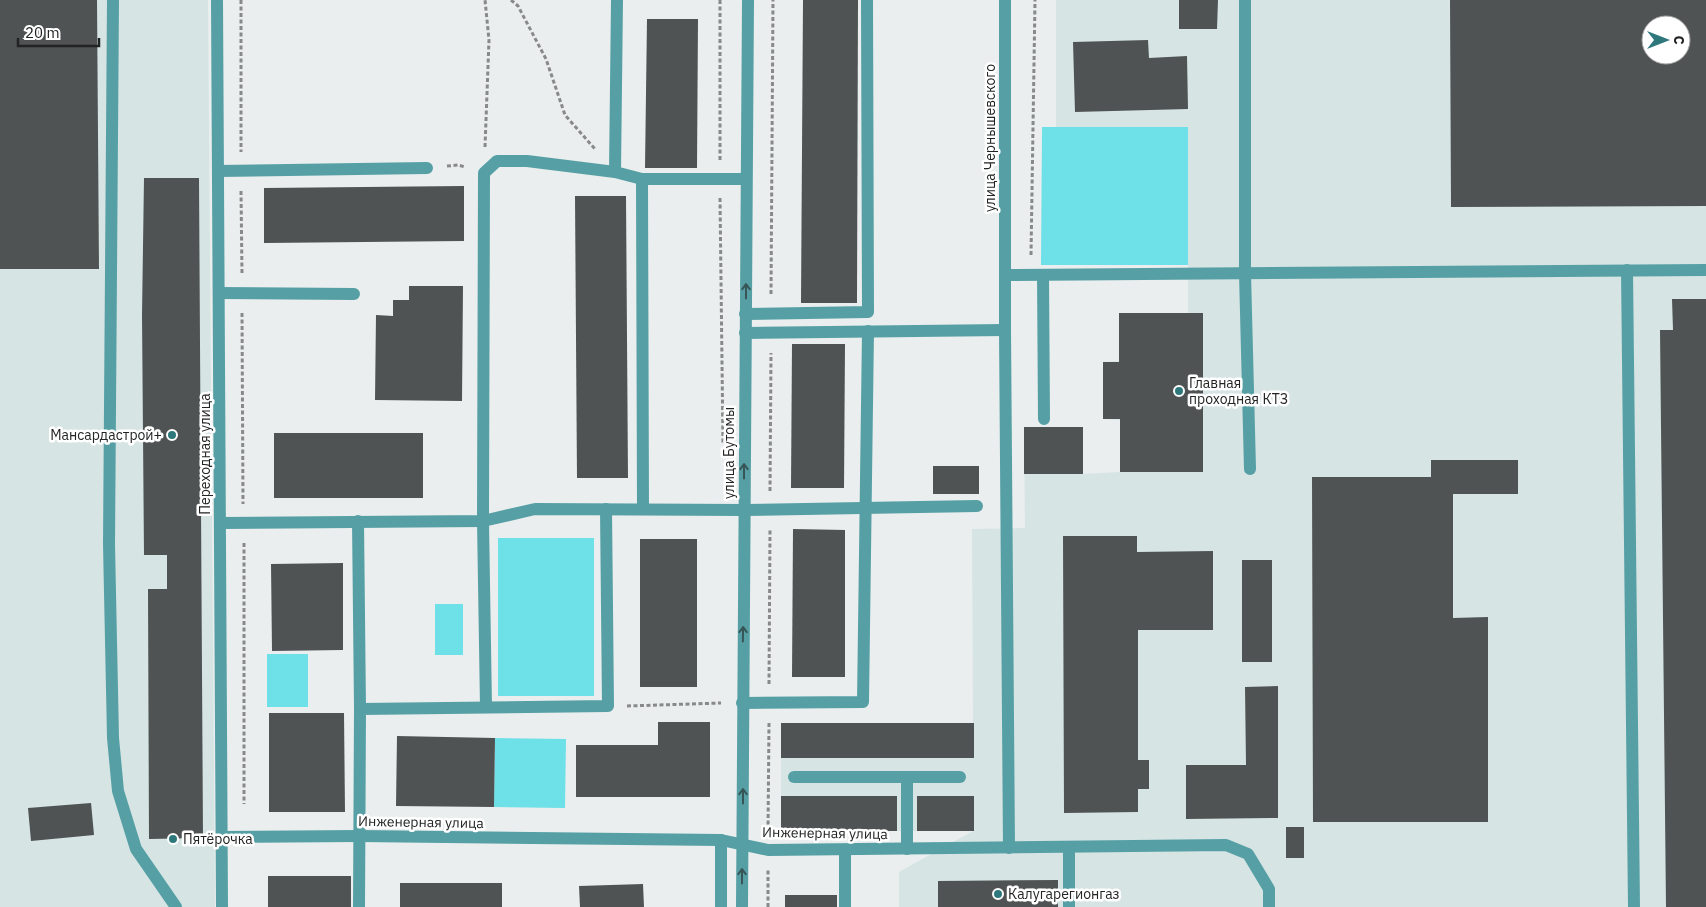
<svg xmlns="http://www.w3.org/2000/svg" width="1706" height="907" font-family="'IBM Plex Sans',sans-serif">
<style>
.built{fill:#d6e4e4;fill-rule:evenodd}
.green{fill:#6de0e8}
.building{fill:#4f5353;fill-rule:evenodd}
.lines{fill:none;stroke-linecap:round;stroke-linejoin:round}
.path{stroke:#888a8a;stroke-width:3;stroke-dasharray:4 2.5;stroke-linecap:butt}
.minor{stroke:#56a0a5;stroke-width:12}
.oneway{stroke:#375557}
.poi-dot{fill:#2e787c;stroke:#fff;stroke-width:2}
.labels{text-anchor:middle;stroke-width:5;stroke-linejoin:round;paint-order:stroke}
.street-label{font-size:14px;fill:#222323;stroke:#fff}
.poi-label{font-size:14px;fill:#222323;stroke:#fff;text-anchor:start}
</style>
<rect width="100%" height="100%" fill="#eaeeee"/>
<g class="built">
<polygon points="0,0 208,0 215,907 0,907"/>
<path d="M 1056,0 L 1706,0 L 1706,907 L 899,907 L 899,872 L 973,831 L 781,831 L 781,723 L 973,723 L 972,529 L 1025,528 L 1024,427 L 1083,427 L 1083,474 L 1120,472 L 1120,420 L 1103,419 L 1103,362 L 1119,361 L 1119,313 L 1188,313 L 1188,127 L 1056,127 ZM 1651,25 L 1681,25 L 1681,55 L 1651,55 Z"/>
</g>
<g class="green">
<polygon points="1042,127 1188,127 1188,265 1041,265"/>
<rect x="498" y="538" width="96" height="158"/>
<rect x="435" y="604" width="28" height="51"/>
<rect x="267" y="654" width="41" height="53"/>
<polygon points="495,738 566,739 565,808 494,807"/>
</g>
<g class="building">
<polygon points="0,0 97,0 99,269 0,269"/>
<polygon points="803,0 858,0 857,303 801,303"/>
<polygon points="1179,0 1218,0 1217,29 1179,29"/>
<path d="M 1450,0 L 1706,0 L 1706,206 L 1451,207 ZM 1651,25 L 1681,25 L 1681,55 L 1651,55 Z"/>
<polygon points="647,19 698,19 697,168 645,168"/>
<polygon points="1148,40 1149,58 1187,56 1188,109 1075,112 1073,42"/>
<polygon points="144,178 199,178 203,838 149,839 148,589 167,589 167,555 144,555 142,315"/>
<polygon points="464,186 464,241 264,243 264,188"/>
<polygon points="575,196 626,196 628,478 577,478"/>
<polygon points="409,286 463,286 462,401 375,400 376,315 393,316 393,300 409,300"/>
<polygon points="1672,299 1706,299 1706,907 1666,907 1660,330 1673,330"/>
<polygon points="1119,313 1203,313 1203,472 1120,472 1120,419 1103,419 1103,362 1119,362"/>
<polygon points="792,344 845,344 844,488 791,488"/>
<rect x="1024" y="427" width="59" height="47"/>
<rect x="274" y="433" width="149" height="65"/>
<polygon points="1431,460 1518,460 1518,494 1453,494 1453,618 1488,617 1488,822 1313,822 1312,477 1431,477"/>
<rect x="933" y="466" width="46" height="28"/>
<polygon points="793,529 845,530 845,677 792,677"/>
<polygon points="1063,536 1137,536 1137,552 1213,551 1213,630 1138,630 1138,760 1149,760 1149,789 1138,789 1138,812 1064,813"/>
<rect x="640" y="539" width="57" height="148"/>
<rect x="1242" y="560" width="30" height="102"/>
<polygon points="343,563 343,650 272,651 271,564"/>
<polygon points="1278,686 1278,818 1186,819 1186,765 1246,765 1245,687"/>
<polygon points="269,713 344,713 345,812 269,812"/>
<polygon points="658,722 710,722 710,797 576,797 576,745 658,745"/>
<rect x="781" y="723" width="193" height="35"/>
<polygon points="397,736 495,738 494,807 396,806"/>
<rect x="781" y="796" width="116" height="35"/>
<rect x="917" y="796" width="57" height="35"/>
<polygon points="91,803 94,835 31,841 28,808"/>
<rect x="1286" y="827" width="18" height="31"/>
<rect x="268" y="876" width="83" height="31"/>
<polygon points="1058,880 1058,907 938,907 938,881"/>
<rect x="400" y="883" width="102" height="24"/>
<polygon points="643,884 644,907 580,907 579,886"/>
<rect x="785" y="895" width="52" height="12"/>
</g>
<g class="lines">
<g class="path">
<polyline points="241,0 241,152"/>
<polyline points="511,0 518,6 546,59 565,115 595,149"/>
<polyline points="720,0 720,160"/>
<polyline points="485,147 489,40 485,0"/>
<polyline points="447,166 458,165 465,167"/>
<polyline points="241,191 242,274"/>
<polyline points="720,198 723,445"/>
<polyline points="1031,255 1035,0"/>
<polyline points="771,294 773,0"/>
<polyline points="242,313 243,504"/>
<polyline points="770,491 771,353"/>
<polyline points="244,543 244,804"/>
<polyline points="769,684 770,530"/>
<polyline points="627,706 721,703"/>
<polyline points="768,831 769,723"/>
<polyline points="768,907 768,870"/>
</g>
<g class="minor">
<polyline points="113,0 109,544 113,738 118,791 136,849 176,907"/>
<polyline points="217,0 222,907"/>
<polyline points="1005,0 1005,330 1009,848"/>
<polyline points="1245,0 1245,273 1250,469"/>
<polyline points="218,171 427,168"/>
<polyline points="615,172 617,0"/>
<polyline points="642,179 643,509"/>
<polyline points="1627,270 1634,907"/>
<polyline points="1005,275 1706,270"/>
<polyline points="1043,275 1044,419"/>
<polyline points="219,293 354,294"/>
<polyline points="745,314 868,312 867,0"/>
<polyline points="745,333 1005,330"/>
<polyline points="358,521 360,709"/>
<polyline points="220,523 483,521 535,509 744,510 977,506"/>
<polyline points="742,703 863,702 868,331"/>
<polyline points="486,707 483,521 484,173 497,161 527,161 615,172 642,179 746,179"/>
<polyline points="794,777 960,777"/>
<polyline points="907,777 907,849"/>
<polyline points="222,837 359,836 721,840 768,850 1226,845 1248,854 1269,889 1269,907"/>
<polyline points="1069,847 1069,907"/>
<polyline points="359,907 360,709 608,706 606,509"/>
<polyline points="721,907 721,840"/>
<polyline points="742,907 748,0"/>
<polyline points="845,907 845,850"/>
</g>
</g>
<defs><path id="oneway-shaft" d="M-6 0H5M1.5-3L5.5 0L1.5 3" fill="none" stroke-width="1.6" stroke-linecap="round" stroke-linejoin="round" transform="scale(1.25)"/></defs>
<g class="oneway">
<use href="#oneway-shaft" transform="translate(746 291) rotate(-90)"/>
<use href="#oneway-shaft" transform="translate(744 471) rotate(-90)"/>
<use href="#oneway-shaft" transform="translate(743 634) rotate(-89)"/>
<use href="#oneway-shaft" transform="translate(743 796) rotate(-90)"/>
<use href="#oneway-shaft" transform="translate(742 876) rotate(-90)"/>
</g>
<g class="poi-dot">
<circle cx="1179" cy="391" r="5"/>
<circle cx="172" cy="435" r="5"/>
<circle cx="173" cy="839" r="5"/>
<circle cx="998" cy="894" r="5"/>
</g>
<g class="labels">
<g class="street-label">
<text transform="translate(990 138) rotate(-90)" y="5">улица Чернышевского</text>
<text transform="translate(729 453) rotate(-90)" y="5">улица Бутомы</text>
<text transform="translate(205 454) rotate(-90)" y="5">Переходная улица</text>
<text transform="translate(421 822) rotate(1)" y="5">Инженерная улица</text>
<text transform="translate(825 833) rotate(1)" y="5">Инженерная улица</text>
</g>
<g class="poi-label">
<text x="1189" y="388">Главная<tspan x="1189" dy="16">проходная КТЗ</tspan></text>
<text x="162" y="440" text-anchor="end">Мансардастрой+</text>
<text x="183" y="844">Пятёрочка</text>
<text x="1008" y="899">Калугарегионгаз</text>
</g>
</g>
<g transform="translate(1666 40) rotate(90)"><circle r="24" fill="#ffffff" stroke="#a7a7a7"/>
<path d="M0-4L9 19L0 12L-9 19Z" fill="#2e787c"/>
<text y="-8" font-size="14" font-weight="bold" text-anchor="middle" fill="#222323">С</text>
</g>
<path d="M18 38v8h81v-8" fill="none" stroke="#222323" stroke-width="2.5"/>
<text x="25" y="38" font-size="15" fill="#222323" stroke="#ffffff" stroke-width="4" paint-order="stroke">20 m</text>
</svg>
